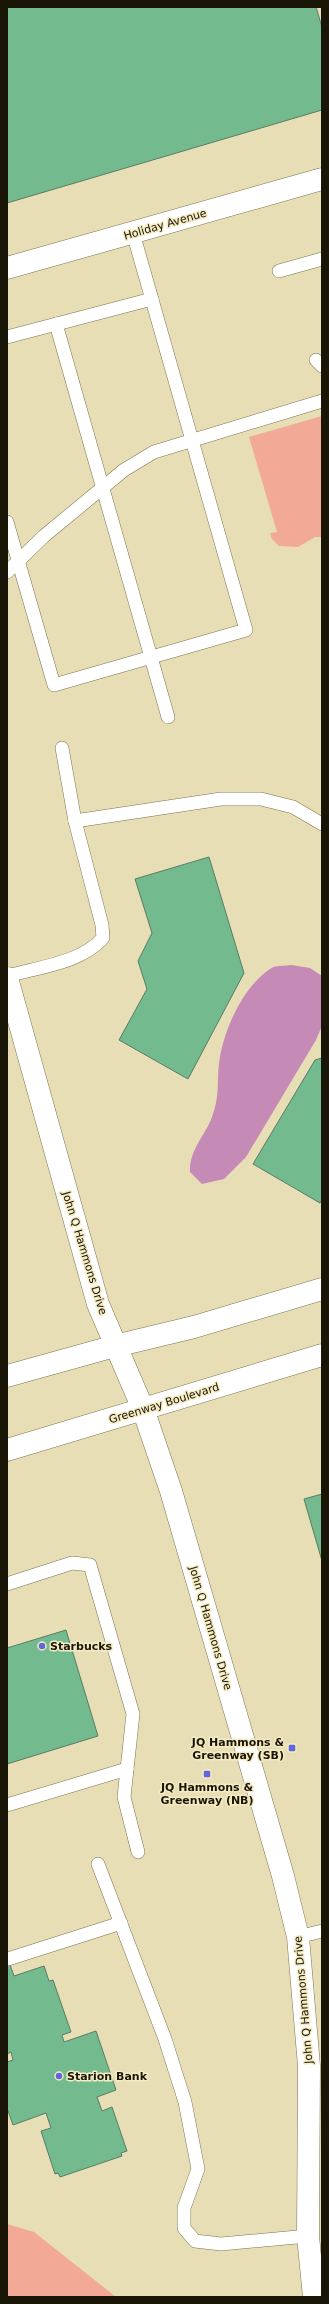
<svg xmlns="http://www.w3.org/2000/svg" width="329" height="2304" font-family="'DejaVu Sans',sans-serif">
<style>
.green{fill:#f2a995}
.water{fill:#c68ab6}
.building{fill:#74ba8f;stroke:#587c65}
.lines{fill:none;stroke-linecap:round;stroke-linejoin:round}
.service-casing{stroke:#7c744f;stroke-width:14}
.minor-casing{stroke:#7c744f;stroke-width:23}
.tertiary-casing{stroke:#7c744f;stroke-width:23}
.service{stroke:#fff;stroke-width:13}
.minor{stroke:#fff;stroke-width:22}
.tertiary{stroke:#fff;stroke-width:22}
.poi-dot{fill:#5f66de;stroke:#f5ebc3;stroke-width:1.5}
.labels{text-anchor:middle;stroke-width:3;stroke-linejoin:round;paint-order:stroke}
.street-label{font-size:11px;fill:#191506;stroke:#f5ebc3}
.poi-label{font-size:11px;font-weight:bold;fill:#191506;stroke:#f5ebc3;text-anchor:start}
</style>
<rect width="100%" height="100%" fill="#e8deb6"/>
<g class="green">
<polygon points="322,416 322,537 315,537 298,547 279,546 272,539 270,533 277,532 249,437"/>
<polygon points="7,2224 34,2232 116,2297 7,2297"/>
</g>
<path class="water" d="M 291,965 L 310,968 L 322,976 L 322,1026 L 316,1040 L 246,1157 L 224,1179 L 202,1184 L 190,1172 C 189,1150 205,1136 212,1117 C 221,1093 216,1079 220,1057 C 225,1027 244,986 270,969 C 275,965 285,966 291,965 Z"/>
<g class="building">
<polygon points="7,7 316,7 322,27 322,110 7,203"/>
<polygon points="209,857 244,973 188,1079 119,1040 147,989 138,961 152,933 135,879"/>
<polygon points="322,1058 322,1200 320,1203 253,1164 315,1060"/>
<polygon points="322,1494 322,1561 304,1499"/>
<polygon points="66,1630 98,1736 7,1764 7,1648"/>
<polygon points="7,1956 14,1976 44,1966 49,1981 53,1980 71,2032 62,2035 64,2042 96,2031 116,2090 97,2097 102,2111 112,2107 127,2151 121,2153 122,2156 60,2177 58,2173 55,2174 41,2131 51,2128 46,2113 13,2125 7,2108 7,2062 13,2060 11,2052 7,2054"/>
</g>
<g class="lines">
<g class="service-casing">
<g id="service">
<polyline points="279,271 322,259"/>
<polyline points="56,324 168,717"/>
<polyline points="7,337 152,299"/>
<polyline points="316,360 322,366"/>
<polyline points="7,522 54,685 246,630 133,233"/>
<polyline points="7,572 44,536 124,470 154,452 322,401"/>
<polyline points="75,821 221,799 261,799 293,807 322,824"/>
<path d="M 7,976 C 39,967 81,963 103,938 L 102,925 L 75,821 L 62,748"/>
<polyline points="7,1584 72,1563 90,1565 133,1714 124,1797 138,1852"/>
<polyline points="7,1805 127,1769"/>
<polyline points="98,1864 165,2039 185,2102 198,2169 184,2208 184,2228 195,2241 221,2244 308,2236"/>
<polyline points="298,1937 322,1931"/>
<polyline points="8,1959 121,1923"/>
</g>
</g>
<g class="minor-casing">
<polyline id="minor" points="7,268 322,179"/>
</g>
<g class="tertiary-casing">
<g id="tertiary">
<polyline points="7,978 98,1304 143,1409 171,1491 283,1876 298,1937 309,2066 308,2236 314,2297"/>
<polyline points="7,1376 115,1346 194,1327 322,1289"/>
<polyline points="7,1450 322,1355"/>
</g>
</g>
<use href="#service" class="service"/>
<use href="#minor" class="minor"/>
<use href="#tertiary" class="tertiary"/>
</g>
<g class="poi-dot">
<circle cx="42" cy="1646" r="4"/>
<rect x="288" y="1744" width="8" height="8" rx="2"/>
<rect x="203" y="1770" width="8" height="8" rx="2"/>
<circle cx="59" cy="2076" r="4"/>
</g>
<g class="labels">
<g class="street-label">
<text transform="translate(165 224) rotate(-16)" y="4">Holiday Avenue</text>
<text transform="translate(85 1253) rotate(73)" y="4">John Q Hammons Drive</text>
<text transform="translate(164 1403) rotate(-17)" y="4">Greenway Boulevard</text>
<text transform="translate(211 1628) rotate(74)" y="4">John Q Hammons Drive</text>
<text transform="translate(303 2000) rotate(-95)" y="4">John Q Hammons Drive</text>
</g>
<g class="poi-label">
<text x="50" y="1650">Starbucks</text>
<text x="284" y="1746" text-anchor="end">JQ Hammons &amp;<tspan x="284" dy="13">Greenway (SB)</tspan></text>
<text x="207" y="1791" text-anchor="middle">JQ Hammons &amp;<tspan x="207" dy="13">Greenway (NB)</tspan></text>
<text x="67" y="2080">Starion Bank</text>
</g>
</g>
<rect width="329" height="2304" fill="none" stroke="#191506" stroke-width="16"/>
</svg>
